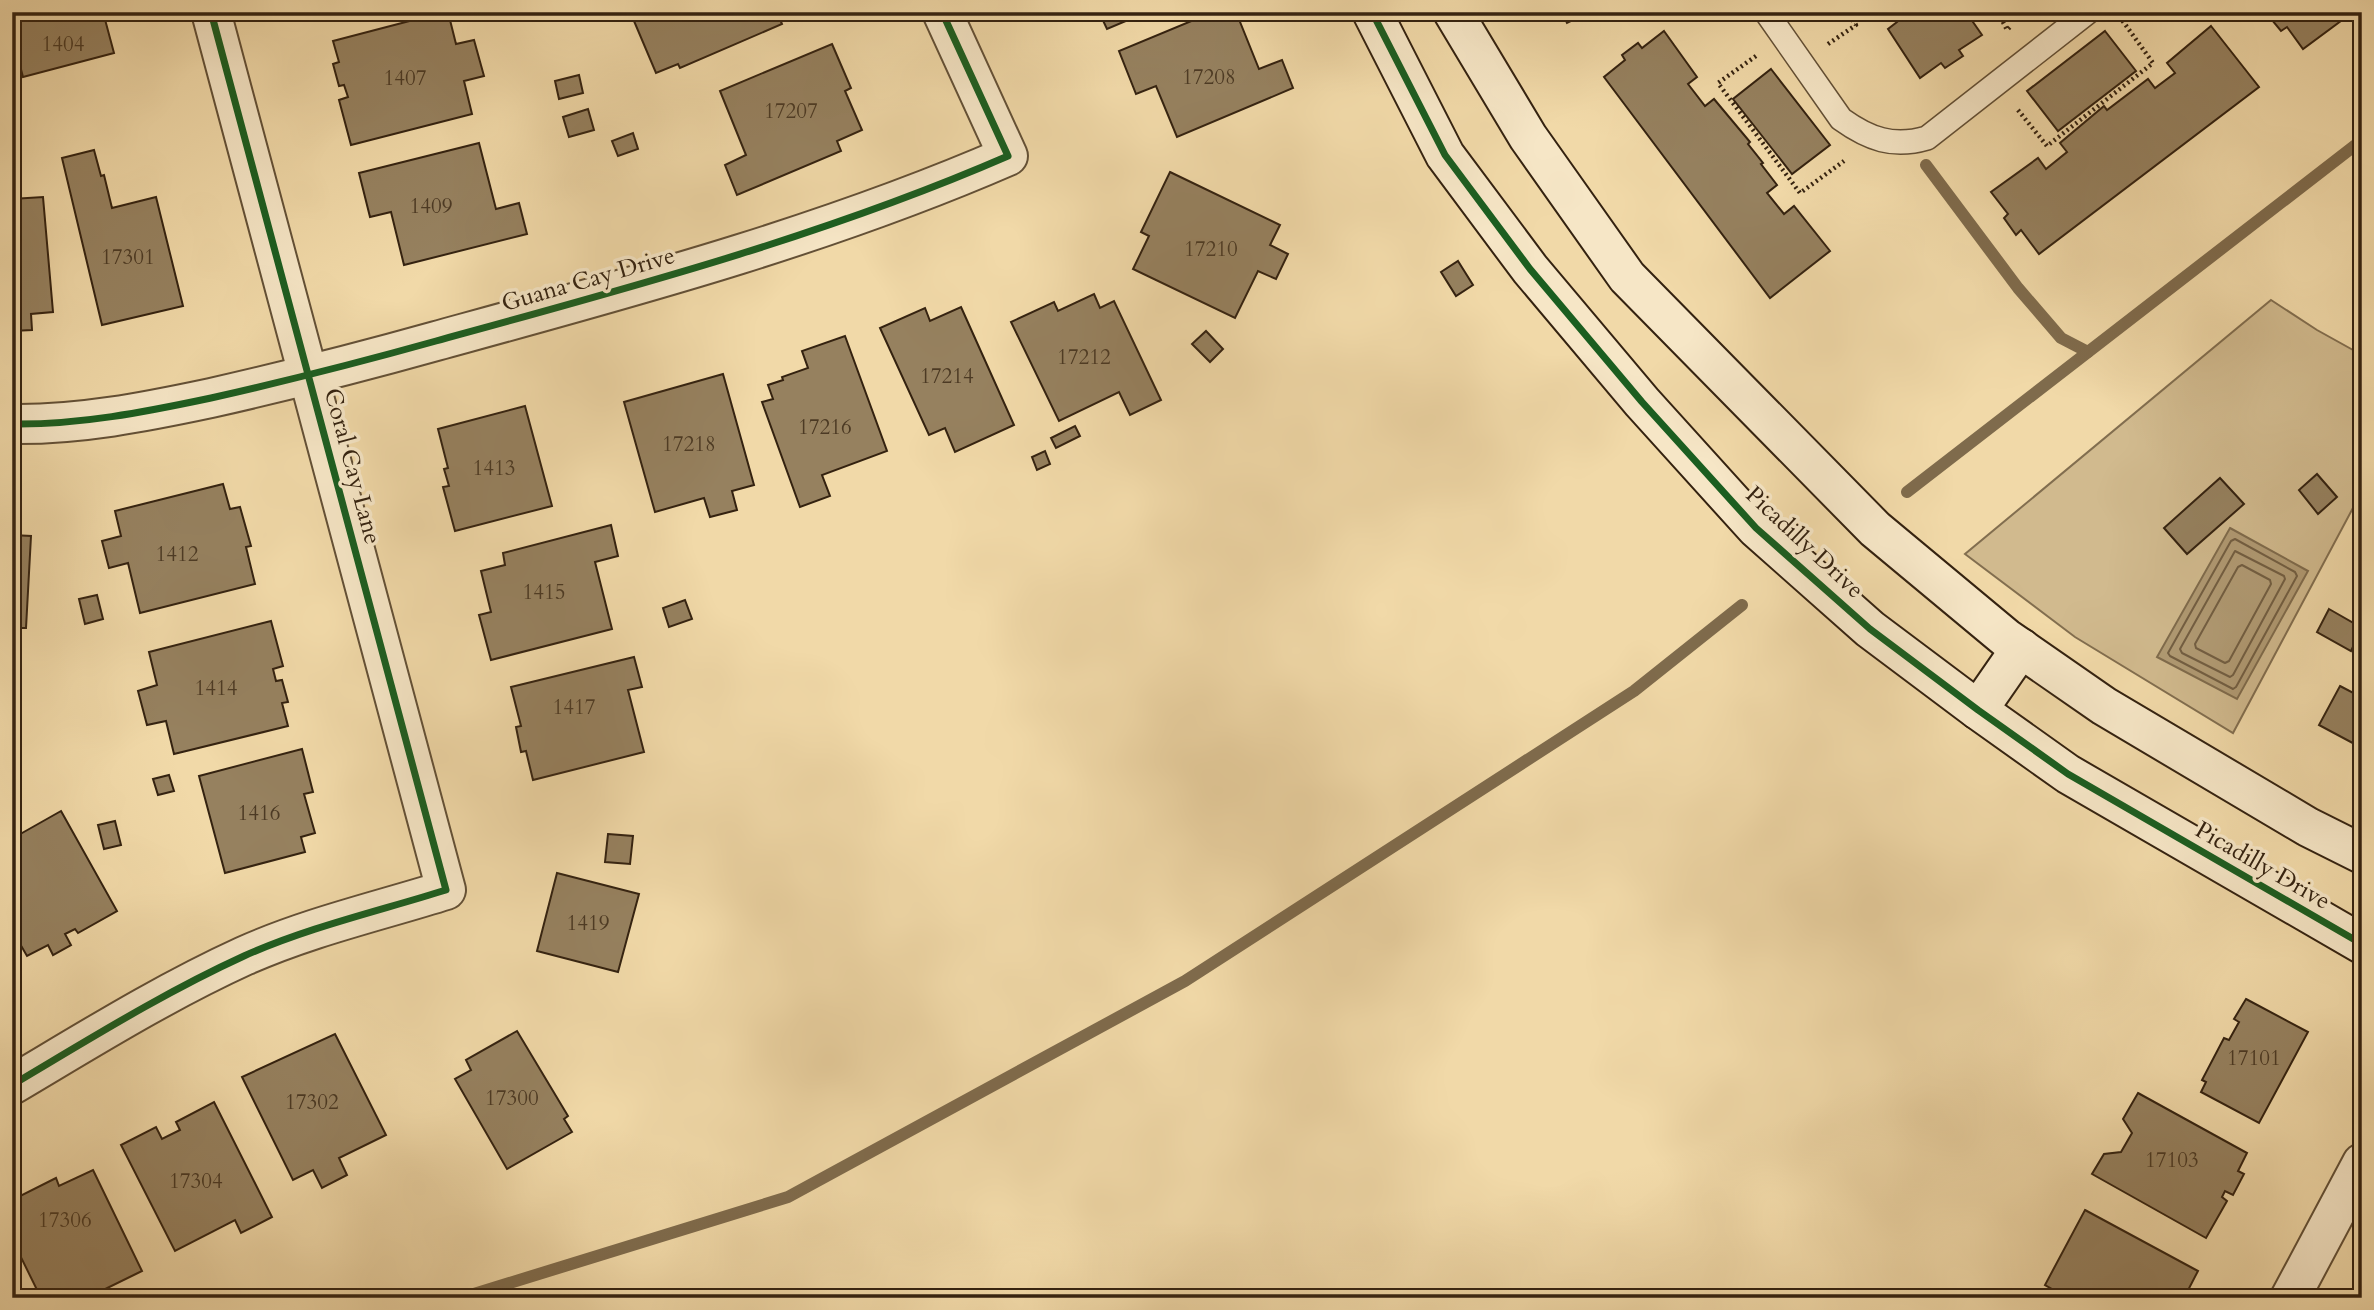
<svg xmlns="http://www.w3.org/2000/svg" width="2374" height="1310" font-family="Cardo,serif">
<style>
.green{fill:#d1ba8e;stroke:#826e4f;stroke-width:2}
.water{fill:#b19b74;stroke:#7f6b4c;stroke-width:2}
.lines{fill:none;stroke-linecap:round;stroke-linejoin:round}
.shore{stroke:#725e42;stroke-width:2}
.stream{stroke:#7f6b4c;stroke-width:12}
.building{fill:#96815f;stroke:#342210;stroke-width:2}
.lane-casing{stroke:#635036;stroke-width:26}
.street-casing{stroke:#635036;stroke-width:42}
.secondary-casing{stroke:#342210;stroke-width:42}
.path{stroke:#342210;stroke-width:4.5;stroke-dasharray:2 3.5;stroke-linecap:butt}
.lane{stroke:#f6e6c6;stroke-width:23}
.street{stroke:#f6e6c6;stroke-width:38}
.secondary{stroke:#f6e6c6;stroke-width:38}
.cycleway-casing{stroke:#f6e6c6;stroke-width:11}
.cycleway{stroke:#1b5e20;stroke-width:7}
.labels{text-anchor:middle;stroke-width:7;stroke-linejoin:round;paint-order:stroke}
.number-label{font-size:21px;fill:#4c3a24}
.street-label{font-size:24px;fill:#342210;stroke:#f6e6c6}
</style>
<rect width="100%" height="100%" fill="#f1d9a8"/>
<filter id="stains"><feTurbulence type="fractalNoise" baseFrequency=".00286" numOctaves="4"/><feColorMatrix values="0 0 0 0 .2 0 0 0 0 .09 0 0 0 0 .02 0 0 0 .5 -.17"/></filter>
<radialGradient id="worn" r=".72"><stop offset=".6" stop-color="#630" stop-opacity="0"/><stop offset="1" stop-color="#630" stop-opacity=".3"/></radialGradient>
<polygon class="green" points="2271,300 2317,330 2362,355 2362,491 2233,733 2075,637 1965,554"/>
<polygon class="water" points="2230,528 2308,571 2237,699 2157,657"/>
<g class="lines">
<g class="shore">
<polygon points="2235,539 2295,572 2297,576 2236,687 2233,689 2170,656 2168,653 2231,541"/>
<polygon points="2235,551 2284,576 2285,579 2233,675 2230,677 2182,653 2180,649"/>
<polygon points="2242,565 2270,580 2271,584 2229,661 2225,663 2196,648 2195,644 2238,567"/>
</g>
<g class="stream">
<polyline points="1926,165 2018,288 2061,338 2088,352"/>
<polyline points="1907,492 2362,140"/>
<polyline points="461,1298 788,1197 1185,981 1634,691 1742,605"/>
</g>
</g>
<g class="building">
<polygon points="12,12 103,12 114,53 23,77 12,35"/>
<polygon points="444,12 448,12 456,44 474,40 484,76 464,81 472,114 351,145 339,100 348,97 344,85 339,86 333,64 339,62 333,41"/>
<polygon points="657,12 777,12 782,24 680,68 678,64 656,73 634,21"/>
<polygon points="1099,12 1147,12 1107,29"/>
<polygon points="1213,12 1236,12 1259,69 1282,60 1293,88 1177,137 1156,86 1136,94 1119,51"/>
<polygon points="1562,12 1589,12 1567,23"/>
<polygon points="1891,12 1966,12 1982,35 1959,50 1963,56 1945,68 1941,63 1920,78 1888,29 1897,22"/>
<polygon points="2270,12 2353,12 2303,49 2287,27 2281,31 2267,14"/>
<polygon points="2211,26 2259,87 2039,254 2021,230 2016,235 2004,218 2008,214 1991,192 2038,158 2046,169 2067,152 2060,143 2104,106 2107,110 2148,79 2155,88 2175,73 2167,63"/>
<polygon points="1664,31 1697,77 1688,84 1705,106 1714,99 1750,142 1748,144 1763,163 1761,164 1777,185 1767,193 1784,214 1794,206 1830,251 1770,298 1604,77 1625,60 1622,55 1638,43 1642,48"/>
<polygon points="2105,31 2136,71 2058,131 2027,91"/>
<polygon points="832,44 851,88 845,91 862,130 837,141 841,151 737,195 725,165 746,155 720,91"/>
<polygon points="1771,69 1830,145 1792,174 1733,99"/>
<polygon points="579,75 583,93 559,99 555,81"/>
<polygon points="588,109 594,130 569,137 563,117"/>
<polygon points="633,133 638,149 618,156 612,141"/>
<polygon points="479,143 496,209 519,203 527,234 404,265 391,212 370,217 359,173"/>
<polygon points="94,150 101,176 104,175 112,208 156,197 183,306 102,325 62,158"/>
<polygon points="1170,172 1280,225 1270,245 1288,254 1276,279 1258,271 1235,318 1133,269 1149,236 1141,232"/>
<polygon points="43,197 53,312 31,314 32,330 12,331 12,199"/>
<polygon points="1458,261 1473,285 1456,296 1441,272"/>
<polygon points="1094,294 1100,308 1114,301 1161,400 1130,415 1119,392 1059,421 1011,322 1054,302 1058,311"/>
<polygon points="961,307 1014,425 955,452 945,428 929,435 880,328 925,308 930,321"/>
<polygon points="1206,331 1223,349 1210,362 1192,344"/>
<polygon points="845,336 887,451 822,475 830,496 800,507 762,402 773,399 768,385 783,380 782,377 808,368 802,351"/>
<polygon points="723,374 754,485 732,491 737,510 710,517 704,498 655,512 624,402"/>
<polygon points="525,406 552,506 455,531 443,487 449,486 444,469 448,468 438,429"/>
<polygon points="1075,426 1080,436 1056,448 1051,438"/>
<polygon points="1045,451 1050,464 1037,470 1032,457"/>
<polygon points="2317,474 2337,497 2318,514 2299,490"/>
<polygon points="2220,478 2244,504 2187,554 2164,528"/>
<polygon points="223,484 230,509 240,507 251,546 246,547 255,584 140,613 128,563 109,568 102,541 121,536 115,511"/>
<polygon points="611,525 618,556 595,562 612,629 491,660 479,615 491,612 481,571 505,565 503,553"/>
<polygon points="12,535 31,536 26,628 12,628"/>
<polygon points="97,595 103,619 85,624 79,599"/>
<polygon points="685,600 692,619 669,627 663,608"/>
<polygon points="2329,609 2362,628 2351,651 2317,632"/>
<polygon points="271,621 283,666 273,669 276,681 282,680 288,702 282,703 288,726 174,754 166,721 147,725 138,691 157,685 149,652"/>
<polygon points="634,657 642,687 628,690 644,752 533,780 526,751 521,752 516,727 521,726 511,687"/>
<polygon points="2340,686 2359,696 2362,691 2362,748 2319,725"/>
<polygon points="302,749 313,792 304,794 315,833 301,837 305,852 225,873 199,776"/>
<polygon points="169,775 174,791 158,795 153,779"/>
<polygon points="61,811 117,911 78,933 75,929 65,934 71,945 53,955 48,945 27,956 12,930 12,832 15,837"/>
<polygon points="115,821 121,845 104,849 98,825"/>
<polygon points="608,834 633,836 630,864 605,862"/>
<polygon points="557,873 639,894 618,972 537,951"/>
<polygon points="2246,999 2308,1032 2259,1123 2201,1092 2206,1082 2202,1080 2224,1038 2229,1040 2239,1022 2234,1019"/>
<polygon points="517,1031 568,1116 564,1119 572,1132 507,1169 455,1079 471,1070 466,1060"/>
<polygon points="335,1034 386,1135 339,1158 347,1175 322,1188 313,1170 293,1180 242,1077"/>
<polygon points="2138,1093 2247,1153 2238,1171 2244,1174 2233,1195 2225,1191 2222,1197 2227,1201 2206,1238 2092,1174 2104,1154 2121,1152 2132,1133 2123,1119"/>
<polygon points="214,1102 272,1217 241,1233 235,1220 175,1251 121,1145 156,1127 162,1139 180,1130 176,1122"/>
<polygon points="93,1170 142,1271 95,1294 97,1298 41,1298 12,1239 12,1200 56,1178 59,1186"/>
<polygon points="2085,1210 2198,1271 2184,1298 2068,1298 2045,1285"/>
</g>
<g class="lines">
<g class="lane-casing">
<path id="lane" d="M 1766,12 L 1841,119 C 1869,139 1893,148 1927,138 L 2088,12"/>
</g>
<g class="street-casing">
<g id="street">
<path d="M 12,424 C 79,425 145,412 211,398 C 286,381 361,362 436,341 C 629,288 824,236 1008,156 L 942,12"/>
<path d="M 12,1085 C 88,1040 163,993 244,956 C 309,927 379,911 446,890 L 211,12"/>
<polyline points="2290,1298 2362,1163"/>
</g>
</g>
<g class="secondary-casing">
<g id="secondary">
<polyline points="1372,12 1445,155 1530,269 1642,402 1756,528 1870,629 1978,710 2068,774 2362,944"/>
<polyline points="1453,12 1528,137 1627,277 1875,529 2006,638 2104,706 2308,827 2362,854"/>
<polyline points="1978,710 2021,648"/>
</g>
</g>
<g class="path">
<polyline points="1998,12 2007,30 2010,27"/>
<polyline points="1828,44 1856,25 1847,12"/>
<polyline points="1756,56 1718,83 1800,193 1844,161"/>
<polyline points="2018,110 2047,146 2153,63 2122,20"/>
</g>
<use href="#lane" class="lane"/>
<use href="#street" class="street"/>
<use href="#secondary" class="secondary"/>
<g class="cycleway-casing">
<g id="cycleway">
<polyline points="1372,12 1445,155 1530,269 1642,402 1756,528 1870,629 1978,710 2068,774 2362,944"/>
<path d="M 12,424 C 79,425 145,412 211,398 C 286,381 361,362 436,341 C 629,288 824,236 1008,156 L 942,12"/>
<path d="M 12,1085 C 88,1040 163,993 244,956 C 309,927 379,911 446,890 L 211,12"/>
</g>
</g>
<use href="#cycleway" class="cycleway"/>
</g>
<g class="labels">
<g class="number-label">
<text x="63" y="51">1404</text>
<text x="1209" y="84">17208</text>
<text x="405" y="85">1407</text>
<text x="791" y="118">17207</text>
<text x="431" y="213">1409</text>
<text x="1211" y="256">17210</text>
<text x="128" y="264">17301</text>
<text x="1084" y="364">17212</text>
<text x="947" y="383">17214</text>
<text x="825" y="434">17216</text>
<text x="689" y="451">17218</text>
<text x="494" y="475">1413</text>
<text x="177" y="561">1412</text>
<text x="544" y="599">1415</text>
<text x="216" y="695">1414</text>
<text x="574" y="714">1417</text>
<text x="259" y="820">1416</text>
<text x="588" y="930">1419</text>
<text x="2254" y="1065">17101</text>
<text x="512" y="1105">17300</text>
<text x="312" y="1109">17302</text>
<text x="2172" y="1167">17103</text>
<text x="196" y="1188">17304</text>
<text x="65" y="1227">17306</text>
</g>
<g class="street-label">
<text transform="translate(588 279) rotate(-16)" y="8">Guana Cay Drive</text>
<text transform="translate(353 466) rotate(75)" y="8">Coral Cay Lane</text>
<text transform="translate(1805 542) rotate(43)" y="8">Picadilly Drive</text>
<text transform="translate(2263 865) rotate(30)" y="8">Picadilly Drive</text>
</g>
</g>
<rect width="2374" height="1310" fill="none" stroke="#f1d9a8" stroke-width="42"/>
<rect x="14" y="14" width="2346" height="1282" fill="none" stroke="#342210" stroke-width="3.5"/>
<rect x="21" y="21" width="2332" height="1268" fill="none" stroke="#342210" stroke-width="2"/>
<rect width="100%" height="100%" filter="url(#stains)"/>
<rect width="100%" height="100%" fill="url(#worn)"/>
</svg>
